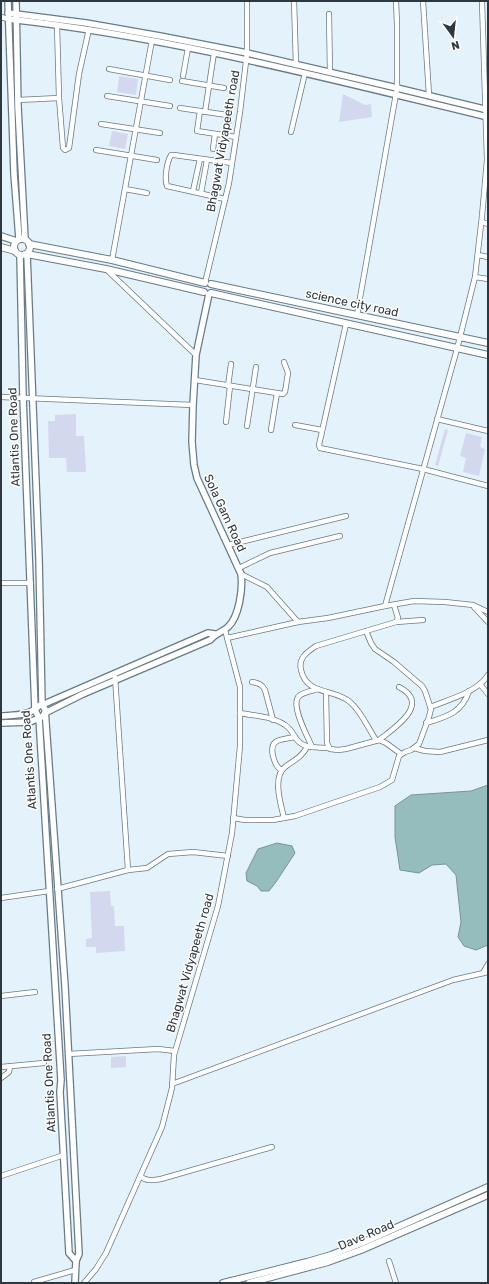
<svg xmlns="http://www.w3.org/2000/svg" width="489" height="1284" font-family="Rubik,sans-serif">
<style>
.green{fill:#d4d8ee}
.water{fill:#96bdbe;stroke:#779597}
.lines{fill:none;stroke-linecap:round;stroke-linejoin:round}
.minor-casing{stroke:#667b89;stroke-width:6}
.tertiary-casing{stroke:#667b89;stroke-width:8}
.secondary-casing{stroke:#667b89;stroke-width:8}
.minor{stroke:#fff;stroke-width:4.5}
.tertiary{stroke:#fff;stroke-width:5.5}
.secondary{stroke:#fff;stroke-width:6}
.labels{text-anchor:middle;stroke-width:3;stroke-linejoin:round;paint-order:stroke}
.street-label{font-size:12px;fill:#2e373d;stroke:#fff}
</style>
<rect width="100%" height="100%" fill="#e4f2fc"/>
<g class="green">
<polygon points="119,76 138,79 136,95 117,92"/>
<polygon points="343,94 365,105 371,104 372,117 339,122"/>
<polygon points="112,131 128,134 125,149 109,146"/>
<polygon points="76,414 76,436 84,436 86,472 67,472 66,458 49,458 48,421 55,421 55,415"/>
<polygon points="445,429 448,430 438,466 435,465"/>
<polygon points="466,433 482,437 480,446 482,448 485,449 479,476 463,472 466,458 460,456"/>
<polygon points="110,891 111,906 114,906 115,926 124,926 125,951 96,953 96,947 86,947 86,939 92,938 90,892"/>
<polygon points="126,1056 126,1067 111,1068 111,1057"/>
</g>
<g class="water">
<polygon points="488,785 488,945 476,950 464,946 458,937 461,922 456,875 446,864 432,865 419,873 400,870 395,837 395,806 411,795 471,791"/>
<polygon points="277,843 292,846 295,853 276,882 269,891 261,891 257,886 247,881 246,873 258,849"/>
</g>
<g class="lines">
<g class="minor-casing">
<g id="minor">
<polyline points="294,1 296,65"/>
<polyline points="423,1 429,95"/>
<polyline points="329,14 330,73"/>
<polyline points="1,17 8,19"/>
<polyline points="57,25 59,98"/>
<polyline points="109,69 170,80"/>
<polyline points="183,76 188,48"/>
<polyline points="182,81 224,88"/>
<polyline points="107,96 170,106"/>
<polyline points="18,100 59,98 63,148 65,150 69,148 79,74 89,29"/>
<polyline points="180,108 227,115 229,118 226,136"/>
<polyline points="200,111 197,131 236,137"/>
<polyline points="205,112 214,53"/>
<polyline points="101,124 160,133"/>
<polyline points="291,132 305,73"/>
<polyline points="213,149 215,134"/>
<polyline points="96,150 157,160"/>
<polyline points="125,189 147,193"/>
<polyline points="193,191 200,159"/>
<polyline points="201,193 207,160"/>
<path d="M 225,199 L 167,186 C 164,178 167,162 171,155 L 174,155 L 232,163"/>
<polyline points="482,222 488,224"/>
<polyline points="478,255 488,257"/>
<polyline points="112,260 152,40"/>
<polyline points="106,269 196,355"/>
<polyline points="475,277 488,279"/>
<polyline points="205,283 229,183 240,112 247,53 247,1"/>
<polyline points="357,315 397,88 397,24 396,1"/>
<polyline points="346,324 319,445 320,448 423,469 488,486"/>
<polyline points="195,380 283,394 285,392 288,373 284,362"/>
<polyline points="228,386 231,364"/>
<polyline points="1,397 193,405"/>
<polyline points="437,419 488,431"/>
<polyline points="226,422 230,386"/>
<polyline points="295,425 322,430"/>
<polyline points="247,426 256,367"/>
<polyline points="271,430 277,393"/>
<polyline points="228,545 346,516"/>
<polyline points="239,568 270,553 340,536"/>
<polyline points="241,574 267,587 298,622"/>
<polyline points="1,583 31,583"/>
<polyline points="385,606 414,601 445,602 473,605 488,612"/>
<polyline points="474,607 488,622"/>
<polyline points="396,622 423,620"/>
<polyline points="227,638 298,622 328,618 385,606 457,349 475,277 482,216 487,160 482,1"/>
<path d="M 252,682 C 258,683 262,684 265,690 L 273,720"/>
<polyline points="480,684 488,694"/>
<polyline points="326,693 327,743 330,749 338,750 346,749 379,740 386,743 401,754"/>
<path d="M 430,707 C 448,700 478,692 488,675"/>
<path d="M 240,713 C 255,716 272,716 285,725 C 290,728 292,732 295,737 C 302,749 315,747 328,748"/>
<path d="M 426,723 C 446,717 462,713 469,691"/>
<path d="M 376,740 C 368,728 361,711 350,702 C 334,688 307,696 301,670 C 298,658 307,652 316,646 L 396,622 L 398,618 L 394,605"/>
<path d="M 379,740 C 394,728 432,704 399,687"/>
<path d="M 312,747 C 308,737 291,707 298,697 C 302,692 312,691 318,689"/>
<polyline points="414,748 425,751 440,752 488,740"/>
<path d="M 281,770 C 276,766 275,763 273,756 C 269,738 281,740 295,737"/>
<polyline points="233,818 245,820 273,820 295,816 380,787 392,780 399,756 405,752 411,750 419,744 429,717 431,709 425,691 422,686 394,662 375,649 371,643 366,631"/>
<path d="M 284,818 C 281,805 272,777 285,767 C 294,760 301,758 307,747"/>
<polyline points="128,870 147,868 168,854 193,852 228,856"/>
<polyline points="57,889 128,870 115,677"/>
<polyline points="1,898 49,891"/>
<polyline points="483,973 488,964"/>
<polyline points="1,996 35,992"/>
<polyline points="68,1054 158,1049 175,1051"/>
<polyline points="1,1067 44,1063"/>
<polyline points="1,1078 9,1072 10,1066"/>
<polyline points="172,1084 453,980 488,972"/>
<polyline points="1,1176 64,1155"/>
<path d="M 140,1176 C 147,1182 153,1180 161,1179 L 272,1147"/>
<polyline points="389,1261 396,1283"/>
<polyline points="34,1282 75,1270"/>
<polyline points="84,1283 96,1269 106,1253 162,1127 172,1088 174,1055 218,906 232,833 240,746 240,687 225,630"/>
</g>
</g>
<g class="tertiary-casing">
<g id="tertiary">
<polyline points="8,1 14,174 19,239"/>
<polyline points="16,1 18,107 25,239"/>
<polyline points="8,13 86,23 160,36 247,53 397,88 488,110"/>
<path d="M 8,19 C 171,37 329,79 488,117"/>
<polyline points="27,254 39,558 42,705 45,709 65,986 79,1254 76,1261 75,1283"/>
<polyline points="20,255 23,397 35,710 39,718 61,1080 60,1092 69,1253 76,1261"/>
<path d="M 1,716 C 16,715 29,716 40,705 L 42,705 L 208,633 L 215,634"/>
<path d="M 1,723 L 30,722 L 39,718 L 42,717 L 45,713 L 83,694 L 210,640 C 216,633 221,633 228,627 C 239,617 243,589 241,574 L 197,478 L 194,465 L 192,442 L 193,405 L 196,355 L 209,294"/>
</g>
</g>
<g class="secondary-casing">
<g id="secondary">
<polyline points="1,236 16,241"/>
<circle cx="22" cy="247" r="8"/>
<polyline points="29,244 112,260 205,283"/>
<polyline points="1,247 15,251"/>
<polyline points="27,254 106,269 204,292"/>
<polyline points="211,284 488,343"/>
<polyline points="211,293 488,355"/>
<polyline points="223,1283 307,1262 331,1255 364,1242 488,1187"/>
<polyline points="249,1283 328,1262 361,1250 488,1195"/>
</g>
</g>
<use href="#minor" class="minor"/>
<use href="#tertiary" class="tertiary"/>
<use href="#secondary" class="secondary"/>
</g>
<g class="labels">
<g class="street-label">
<text transform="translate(223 141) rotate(-80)" y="4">Bhagwat Vidyapeeth road</text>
<text transform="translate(352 303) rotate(12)" y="4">science city road</text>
<text transform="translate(14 437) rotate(-92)" y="4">Atlantis One Road</text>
<text transform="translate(225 513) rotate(65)" y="4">Sola Gam Road</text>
<text transform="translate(29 760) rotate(-94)" y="4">Atlantis One Road</text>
<text transform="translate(190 963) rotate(-74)" y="4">Bhagwat Vidyapeeth road</text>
<text transform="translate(49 1083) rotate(-93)" y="4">Atlantis One Road</text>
<text transform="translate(366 1235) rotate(-23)" y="4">Dave Road</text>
</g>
</g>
<rect width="489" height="1284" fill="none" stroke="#2e373d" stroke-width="4"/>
<g transform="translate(453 36) rotate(165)" stroke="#ffffff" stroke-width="3" paint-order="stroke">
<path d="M0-3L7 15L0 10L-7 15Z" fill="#2e373d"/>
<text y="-6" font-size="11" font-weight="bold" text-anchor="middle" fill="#2e373d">N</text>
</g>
</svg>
